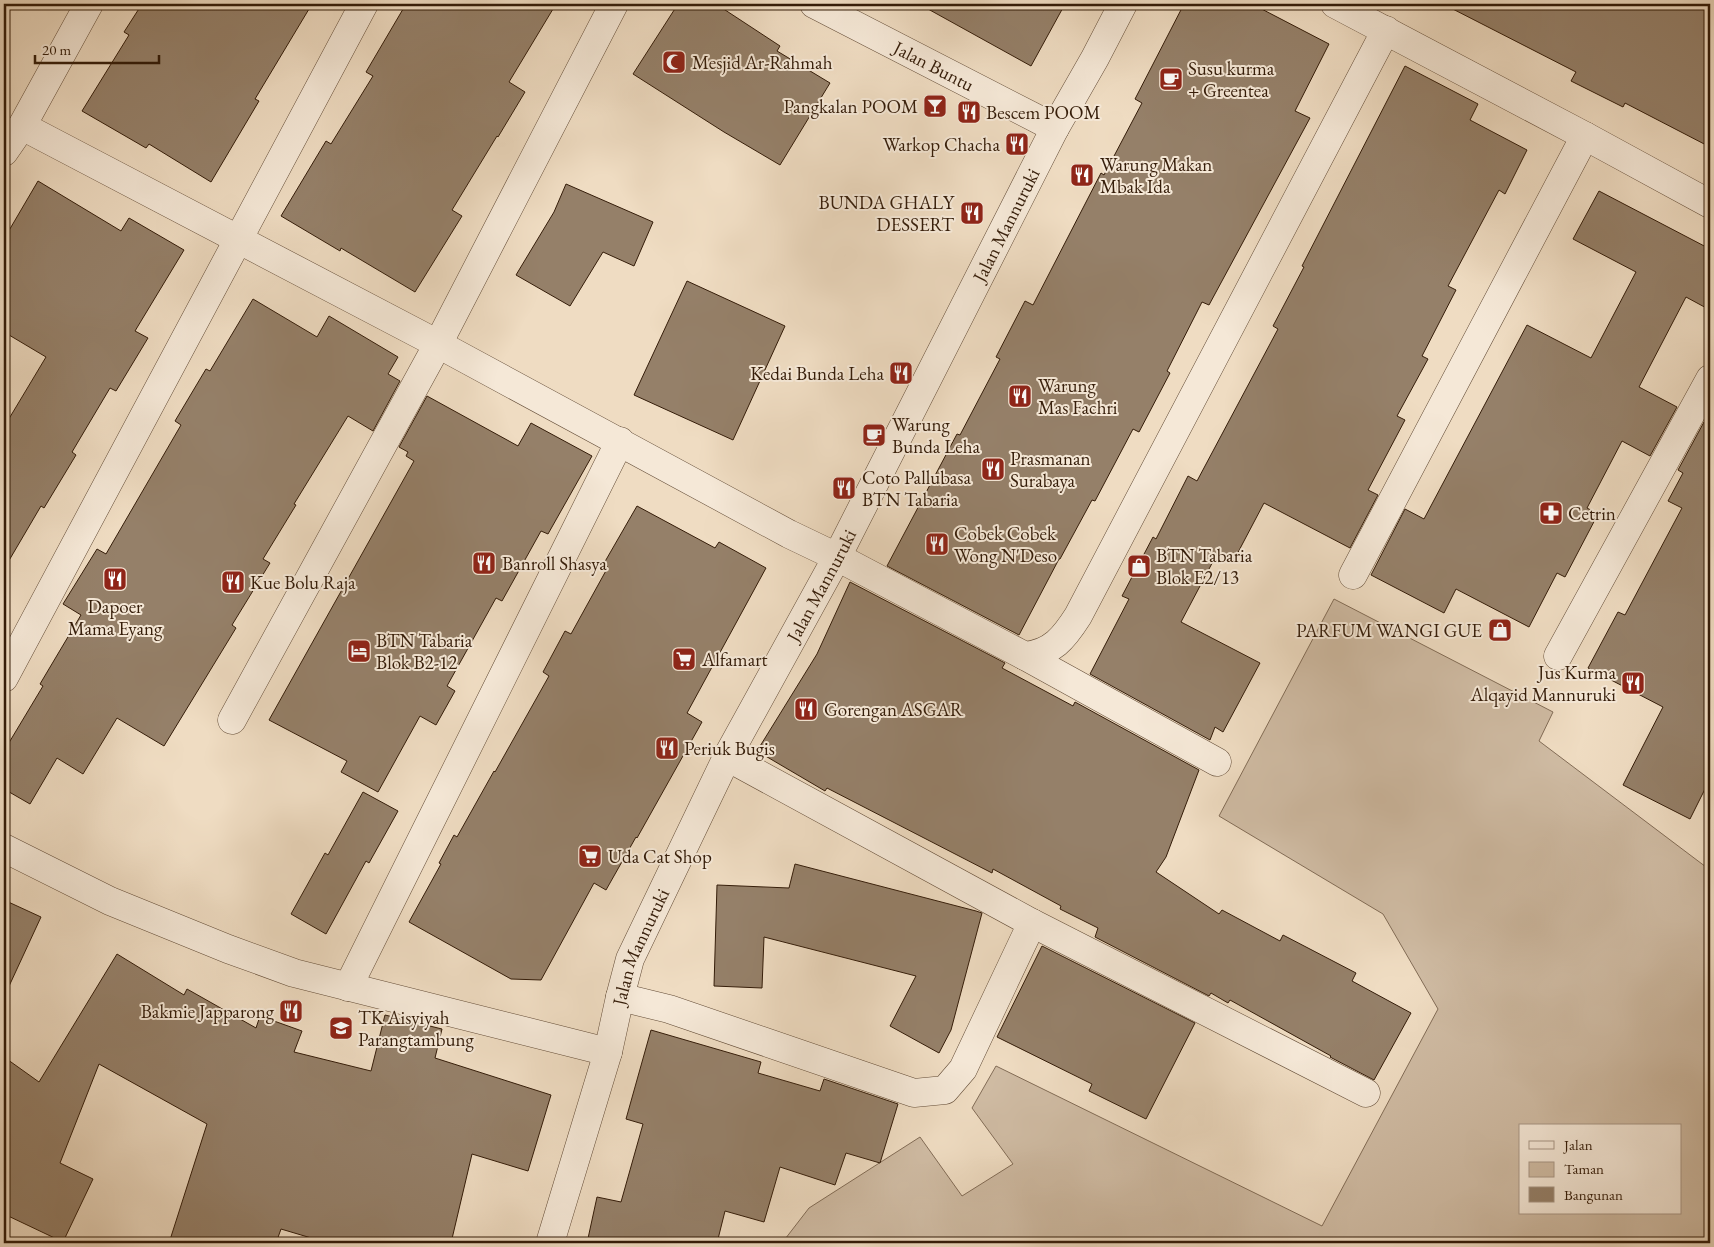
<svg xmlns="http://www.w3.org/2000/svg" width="1714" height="1247" font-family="'EB Garamond',serif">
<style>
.green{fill:#cfbba3;stroke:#826c56;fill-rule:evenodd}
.building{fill:#958069;stroke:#341c09}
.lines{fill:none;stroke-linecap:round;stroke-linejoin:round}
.minor-casing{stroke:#634c37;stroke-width:29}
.minor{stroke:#f5e8d7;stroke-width:28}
.labels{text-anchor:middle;stroke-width:4;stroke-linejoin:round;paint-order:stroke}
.poi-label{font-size:19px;fill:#341c09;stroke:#f5e8d7;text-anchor:start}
.street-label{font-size:19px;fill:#341c09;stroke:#f5e8d7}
</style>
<rect width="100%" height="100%" fill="#efdcc2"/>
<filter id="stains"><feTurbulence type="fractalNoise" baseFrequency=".004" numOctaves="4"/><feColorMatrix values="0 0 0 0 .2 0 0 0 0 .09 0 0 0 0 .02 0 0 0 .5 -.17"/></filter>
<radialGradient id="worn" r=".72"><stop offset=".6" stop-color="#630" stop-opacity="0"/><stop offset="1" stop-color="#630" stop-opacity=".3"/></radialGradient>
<path class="green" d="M 1334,599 L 1553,712 L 1539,741 L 1710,870 L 1710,1243 L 782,1243 L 809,1208 L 920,1137 L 962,1196 L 1013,1164 L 972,1108 L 996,1066 L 1322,1226 L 1438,1009 L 1383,914 L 1219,816 ZM 1520,1126 L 1680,1126 L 1680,1213 L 1520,1213 Z"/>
<g class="building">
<polygon points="142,4 312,4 255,99 259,101 211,182 149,144 146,148 82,111 129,35 124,32"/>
<polygon points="406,4 556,4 509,82 525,92 498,137 497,136 452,210 462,216 415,292 341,248 340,251 281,216 326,141 331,144 373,76 366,72"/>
<polygon points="678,4 716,4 780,46 777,51 830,83 780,165 724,132 633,74"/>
<polygon points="919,4 1065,4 1031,66"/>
<polygon points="1184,4 1252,4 1329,44 1295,111 1310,118 1209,305 1202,302 1167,371 1170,373 1139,432 1133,429 1095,501 1092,500 1060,559 1059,559 1019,635 887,566 957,434 960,435 1000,359 996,357 1025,301 1033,305 1101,173 1104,175 1142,103 1135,99"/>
<polygon points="1443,4 1710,4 1710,147 1625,103 1623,107 1571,81 1576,72"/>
<polygon points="1405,66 1478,104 1470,120 1527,150 1505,194 1499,190 1448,286 1456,290 1422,356 1428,359 1397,416 1405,420 1368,490 1378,495 1350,548 1264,503 1234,560 1218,552 1181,622 1260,663 1223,732 1215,727 1210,740 1090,674 1129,599 1122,596 1153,537 1156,539 1188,476 1197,481 1278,329 1273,326 1304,267 1302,266"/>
<polygon points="38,181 121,231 129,218 184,250 135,331 148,338 116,391 110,388 72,452 76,455 44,508 41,506 4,569 4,427 46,357 4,332 4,239"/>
<polygon points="566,184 653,222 634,266 603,252 570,306 516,275 554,212"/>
<polygon points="1599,191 1710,249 1710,310 1686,297 1639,387 1677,407 1650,456 1622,441 1587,508 1598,514 1565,577 1557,573 1529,627 1456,589 1444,613 1371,575 1405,509 1424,519 1527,325 1591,358 1636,272 1573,239"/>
<polygon points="687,281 785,326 733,440 634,395"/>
<polygon points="253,299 317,337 329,316 398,357 388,374 400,381 373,431 348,416 294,504 296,505 263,559 270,563 232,625 236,628 164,746 117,718 83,774 57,758 30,804 4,789 4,751 43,686 40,684 81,615 63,604 97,549 106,554 181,425 175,421 206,369 210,371"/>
<polygon points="427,396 518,446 531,423 592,456 548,534 541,531 502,601 496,598 447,686 455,691 436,725 420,716 378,792 341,772 347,761 269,720 414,461 406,456 408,452 399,447"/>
<polygon points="1710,421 1710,779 1690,819 1623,785 1663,707 1588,668 1618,612 1625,615 1682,508 1668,501 1683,473 1678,470 1704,422 1709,424"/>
<polygon points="637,506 715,548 719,542 766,568 687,713 702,722 637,838 636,837 606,890 594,883 541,980 511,979 409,922 441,864 439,863 454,835 457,837 494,771 495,772 549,676 543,672 565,631 571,634 608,567 603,565"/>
<polygon points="850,582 1005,663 1002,668 1073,706 1075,702 1199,770 1166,857 1156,872 1219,914 1222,910 1280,941 1283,935 1356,973 1352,981 1411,1013 1374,1080 1330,1057 1331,1056 1230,1000 1228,1003 1211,993 1209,996 1095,937 1098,928 1060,909 1061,906 993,869 992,873 827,788 825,791 757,751 817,654"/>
<polygon points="363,792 398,811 369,863 366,861 326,934 291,914 325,853 328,855"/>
<polygon points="795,864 976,911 982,913 951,1030 939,1053 890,1026 916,976 764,937 762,988 714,986 717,885 789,888"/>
<polygon points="4,900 41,917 4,997"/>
<polygon points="1042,946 1195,1023 1146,1119 1089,1091 1092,1084 997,1037"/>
<polygon points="117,954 184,995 187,989 256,1028 260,1016 302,1031 294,1052 371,1071 385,1015 442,1029 435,1058 551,1095 528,1171 472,1154 451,1243 328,1243 281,1229 276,1243 169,1243 207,1124 99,1064 60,1163 93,1179 63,1242 4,1214 4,1057 39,1082"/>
<polygon points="651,1030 761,1062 758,1073 820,1091 824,1079 898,1104 880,1163 846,1153 835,1185 780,1167 764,1222 725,1211 717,1243 587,1243 597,1197 621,1202 643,1124 626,1119"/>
</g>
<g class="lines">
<g class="minor-casing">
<g id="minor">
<path id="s1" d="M 814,4 L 1055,128"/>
<polyline points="1335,4 1585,136 1710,204"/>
<path d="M 22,126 L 438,344 L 789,534 L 837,557 L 1025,656 C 1052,653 1064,638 1078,616 L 1386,30"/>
<polyline points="4,152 22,126 89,4"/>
<polyline points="1353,575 1585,136"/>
<polyline points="1025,656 1217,762"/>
<polyline points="1558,656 1710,379"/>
<polyline points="4,678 364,4"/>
<polyline points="232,720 438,344 614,4"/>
<polyline points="727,757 1032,923 1366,1093"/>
<polyline points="4,848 110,901 228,949 294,973 608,1052"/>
<polyline points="348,987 620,441"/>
<polyline points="620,997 669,1009 914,1093 945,1090 963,1069 1032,923"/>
<path id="s2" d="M 550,1243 L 608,1052 L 620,997 L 630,959 L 727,757 L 837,557 L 1055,128 L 1095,58 L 1123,4"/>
</g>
</g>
<use href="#minor" class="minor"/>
</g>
<defs>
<g id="mosque-square" transform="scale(1.25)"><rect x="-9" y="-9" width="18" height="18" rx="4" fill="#8f2418" stroke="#f5e8d7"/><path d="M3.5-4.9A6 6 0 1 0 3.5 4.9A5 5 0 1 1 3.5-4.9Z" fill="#fff"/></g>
<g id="cafe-square" transform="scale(1.25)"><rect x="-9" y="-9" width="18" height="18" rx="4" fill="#8f2418" stroke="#f5e8d7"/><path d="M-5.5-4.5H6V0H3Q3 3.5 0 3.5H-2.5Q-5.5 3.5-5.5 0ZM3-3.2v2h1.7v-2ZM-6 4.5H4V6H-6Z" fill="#fff"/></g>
<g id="bar-square" transform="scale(1.25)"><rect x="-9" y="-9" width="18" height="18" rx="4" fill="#8f2418" stroke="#f5e8d7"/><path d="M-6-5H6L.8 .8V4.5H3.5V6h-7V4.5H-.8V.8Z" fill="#fff"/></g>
<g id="restaurant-square" transform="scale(1.25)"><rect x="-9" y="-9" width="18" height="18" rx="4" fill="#8f2418" stroke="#f5e8d7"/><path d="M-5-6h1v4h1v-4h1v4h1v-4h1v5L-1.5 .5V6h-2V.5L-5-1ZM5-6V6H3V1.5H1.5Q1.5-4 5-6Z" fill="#fff"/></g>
<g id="pharmacy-square" transform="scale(1.25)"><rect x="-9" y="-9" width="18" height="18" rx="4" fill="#8f2418" stroke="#f5e8d7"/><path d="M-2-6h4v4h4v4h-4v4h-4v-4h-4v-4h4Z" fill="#fff"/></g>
<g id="shop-square" transform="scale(1.25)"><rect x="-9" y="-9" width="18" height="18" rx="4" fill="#8f2418" stroke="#f5e8d7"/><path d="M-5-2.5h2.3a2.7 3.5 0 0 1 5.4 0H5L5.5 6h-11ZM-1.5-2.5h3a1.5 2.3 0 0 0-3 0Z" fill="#fff"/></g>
<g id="hotel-square" transform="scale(1.25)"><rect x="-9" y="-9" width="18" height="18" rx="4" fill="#8f2418" stroke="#f5e8d7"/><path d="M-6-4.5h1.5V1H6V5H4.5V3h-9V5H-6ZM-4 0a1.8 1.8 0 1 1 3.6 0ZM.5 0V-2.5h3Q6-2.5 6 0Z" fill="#fff"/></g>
<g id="supermarket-square" transform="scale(1.25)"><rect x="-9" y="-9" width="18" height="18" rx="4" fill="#8f2418" stroke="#f5e8d7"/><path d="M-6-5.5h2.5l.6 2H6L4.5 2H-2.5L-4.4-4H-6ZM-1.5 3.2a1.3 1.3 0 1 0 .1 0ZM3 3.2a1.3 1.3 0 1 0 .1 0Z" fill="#fff"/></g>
<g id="university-square" transform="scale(1.25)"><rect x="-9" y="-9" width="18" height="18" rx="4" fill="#8f2418" stroke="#f5e8d7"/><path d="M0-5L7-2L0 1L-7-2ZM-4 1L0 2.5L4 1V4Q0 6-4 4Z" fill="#fff"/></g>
</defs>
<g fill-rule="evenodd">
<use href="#mosque-square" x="674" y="62"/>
<use href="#cafe-square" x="1171" y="79"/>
<use href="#bar-square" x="935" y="106"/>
<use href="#restaurant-square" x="969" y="112"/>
<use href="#restaurant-square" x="1017" y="144"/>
<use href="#restaurant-square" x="1082" y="175"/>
<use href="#restaurant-square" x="972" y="213"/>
<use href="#restaurant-square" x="901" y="373"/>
<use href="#restaurant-square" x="1020" y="396"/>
<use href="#cafe-square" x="874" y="435"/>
<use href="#restaurant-square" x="993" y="469"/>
<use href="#restaurant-square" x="844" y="488"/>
<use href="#pharmacy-square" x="1551" y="513"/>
<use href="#restaurant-square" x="937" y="544"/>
<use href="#restaurant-square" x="484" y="563"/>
<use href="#shop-square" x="1139" y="566"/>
<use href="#restaurant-square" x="115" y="579"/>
<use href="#restaurant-square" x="233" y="582"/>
<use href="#shop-square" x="1500" y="630"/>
<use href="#hotel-square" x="359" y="651"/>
<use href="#supermarket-square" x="684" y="659"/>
<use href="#restaurant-square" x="1633" y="683"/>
<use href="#restaurant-square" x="806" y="709"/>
<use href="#restaurant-square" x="667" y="748"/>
<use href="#supermarket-square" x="590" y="856"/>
<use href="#restaurant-square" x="291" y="1011"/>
<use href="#university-square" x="341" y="1028"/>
</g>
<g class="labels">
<g class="poi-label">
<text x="692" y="69">Mesjid Ar-Rahmah</text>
<text x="1188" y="75">Susu kurma<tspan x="1188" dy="22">+ Greentea</tspan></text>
<text x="918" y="113" text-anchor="end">Pangkalan POOM</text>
<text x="986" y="119">Bescem POOM</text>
<text x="1000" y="151" text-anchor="end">Warkop Chacha</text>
<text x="1100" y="171">Warung Makan<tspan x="1100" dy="22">Mbak Ida</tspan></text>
<text x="954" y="209" text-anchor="end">BUNDA GHALY<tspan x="954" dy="22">DESSERT</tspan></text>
<text x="884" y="380" text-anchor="end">Kedai Bunda Leha</text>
<text x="1038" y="392">Warung<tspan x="1038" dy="22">Mas Fachri</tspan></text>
<text x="892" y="431">Warung<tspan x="892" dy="22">Bunda Leha</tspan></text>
<text x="1010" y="465">Prasmanan<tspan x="1010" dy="22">Surabaya</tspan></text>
<text x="862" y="484">Coto Pallubasa<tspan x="862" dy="22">BTN Tabaria</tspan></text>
<text x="1568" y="520">Cetrin</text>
<text x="954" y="540">Cobek Cobek<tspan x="954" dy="22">Wong N'Deso</tspan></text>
<text x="1156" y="562">BTN Tabaria<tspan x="1156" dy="22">Blok E2/13</tspan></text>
<text x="502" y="570">Banroll Shasya</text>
<text x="250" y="589">Kue Bolu Raja</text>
<text x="115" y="613" text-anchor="middle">Dapoer<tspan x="115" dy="22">Mama Eyang</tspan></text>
<text x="1482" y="637" text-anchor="end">PARFUM WANGI GUE</text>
<text x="376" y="647">BTN Tabaria<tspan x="376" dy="22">Blok B2-12</tspan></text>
<text x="702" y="666">Alfamart</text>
<text x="1616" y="679" text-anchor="end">Jus Kurma<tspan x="1616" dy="22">Alqayid Mannuruki</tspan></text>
<text x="824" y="716">Gorengan ASGAR</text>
<text x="684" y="755">Periuk Bugis</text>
<text x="608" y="863">Uda Cat Shop</text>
<text x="274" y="1018" text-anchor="end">Bakmie Japparong</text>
<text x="358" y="1024">TK Aisyiyah<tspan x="358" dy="22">Parangtambung</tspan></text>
</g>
<g class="street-label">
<text dy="7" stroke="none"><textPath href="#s1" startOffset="135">Jalan Buntu</textPath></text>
<text dy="7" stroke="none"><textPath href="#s2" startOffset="1120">Jalan Mannuruki</textPath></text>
<text dy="7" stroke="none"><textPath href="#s2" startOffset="715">Jalan Mannuruki</textPath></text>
<text dy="7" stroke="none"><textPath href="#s2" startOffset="310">Jalan Mannuruki</textPath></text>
</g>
</g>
<rect width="1714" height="1247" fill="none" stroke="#efdcc2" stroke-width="20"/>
<rect x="5" y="5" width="1704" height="1237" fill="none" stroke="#341c09" stroke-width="2.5"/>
<rect x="10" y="10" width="1694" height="1227" fill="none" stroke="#341c09"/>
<rect x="1519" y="1124" width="162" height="90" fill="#f5e8d7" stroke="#a89685"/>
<rect x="1529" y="1141" width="25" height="8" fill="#f5e8d7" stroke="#a89685"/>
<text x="1564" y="1150" font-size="15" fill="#341c09">Jalan</text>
<rect x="1529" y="1162" width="25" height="15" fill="#cfbba3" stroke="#a89685"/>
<text x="1564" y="1174" font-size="15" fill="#341c09">Taman</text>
<rect x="1529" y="1187" width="25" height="15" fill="#958069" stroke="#a89685"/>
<text x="1564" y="1200" font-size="15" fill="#341c09">Bangunan</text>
<path d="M35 55v8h124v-8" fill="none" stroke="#341c09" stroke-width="2.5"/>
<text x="42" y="55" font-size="15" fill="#341c09" stroke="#f5e8d7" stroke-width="4" paint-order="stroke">20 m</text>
<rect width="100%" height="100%" filter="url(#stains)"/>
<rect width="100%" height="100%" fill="url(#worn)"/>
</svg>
